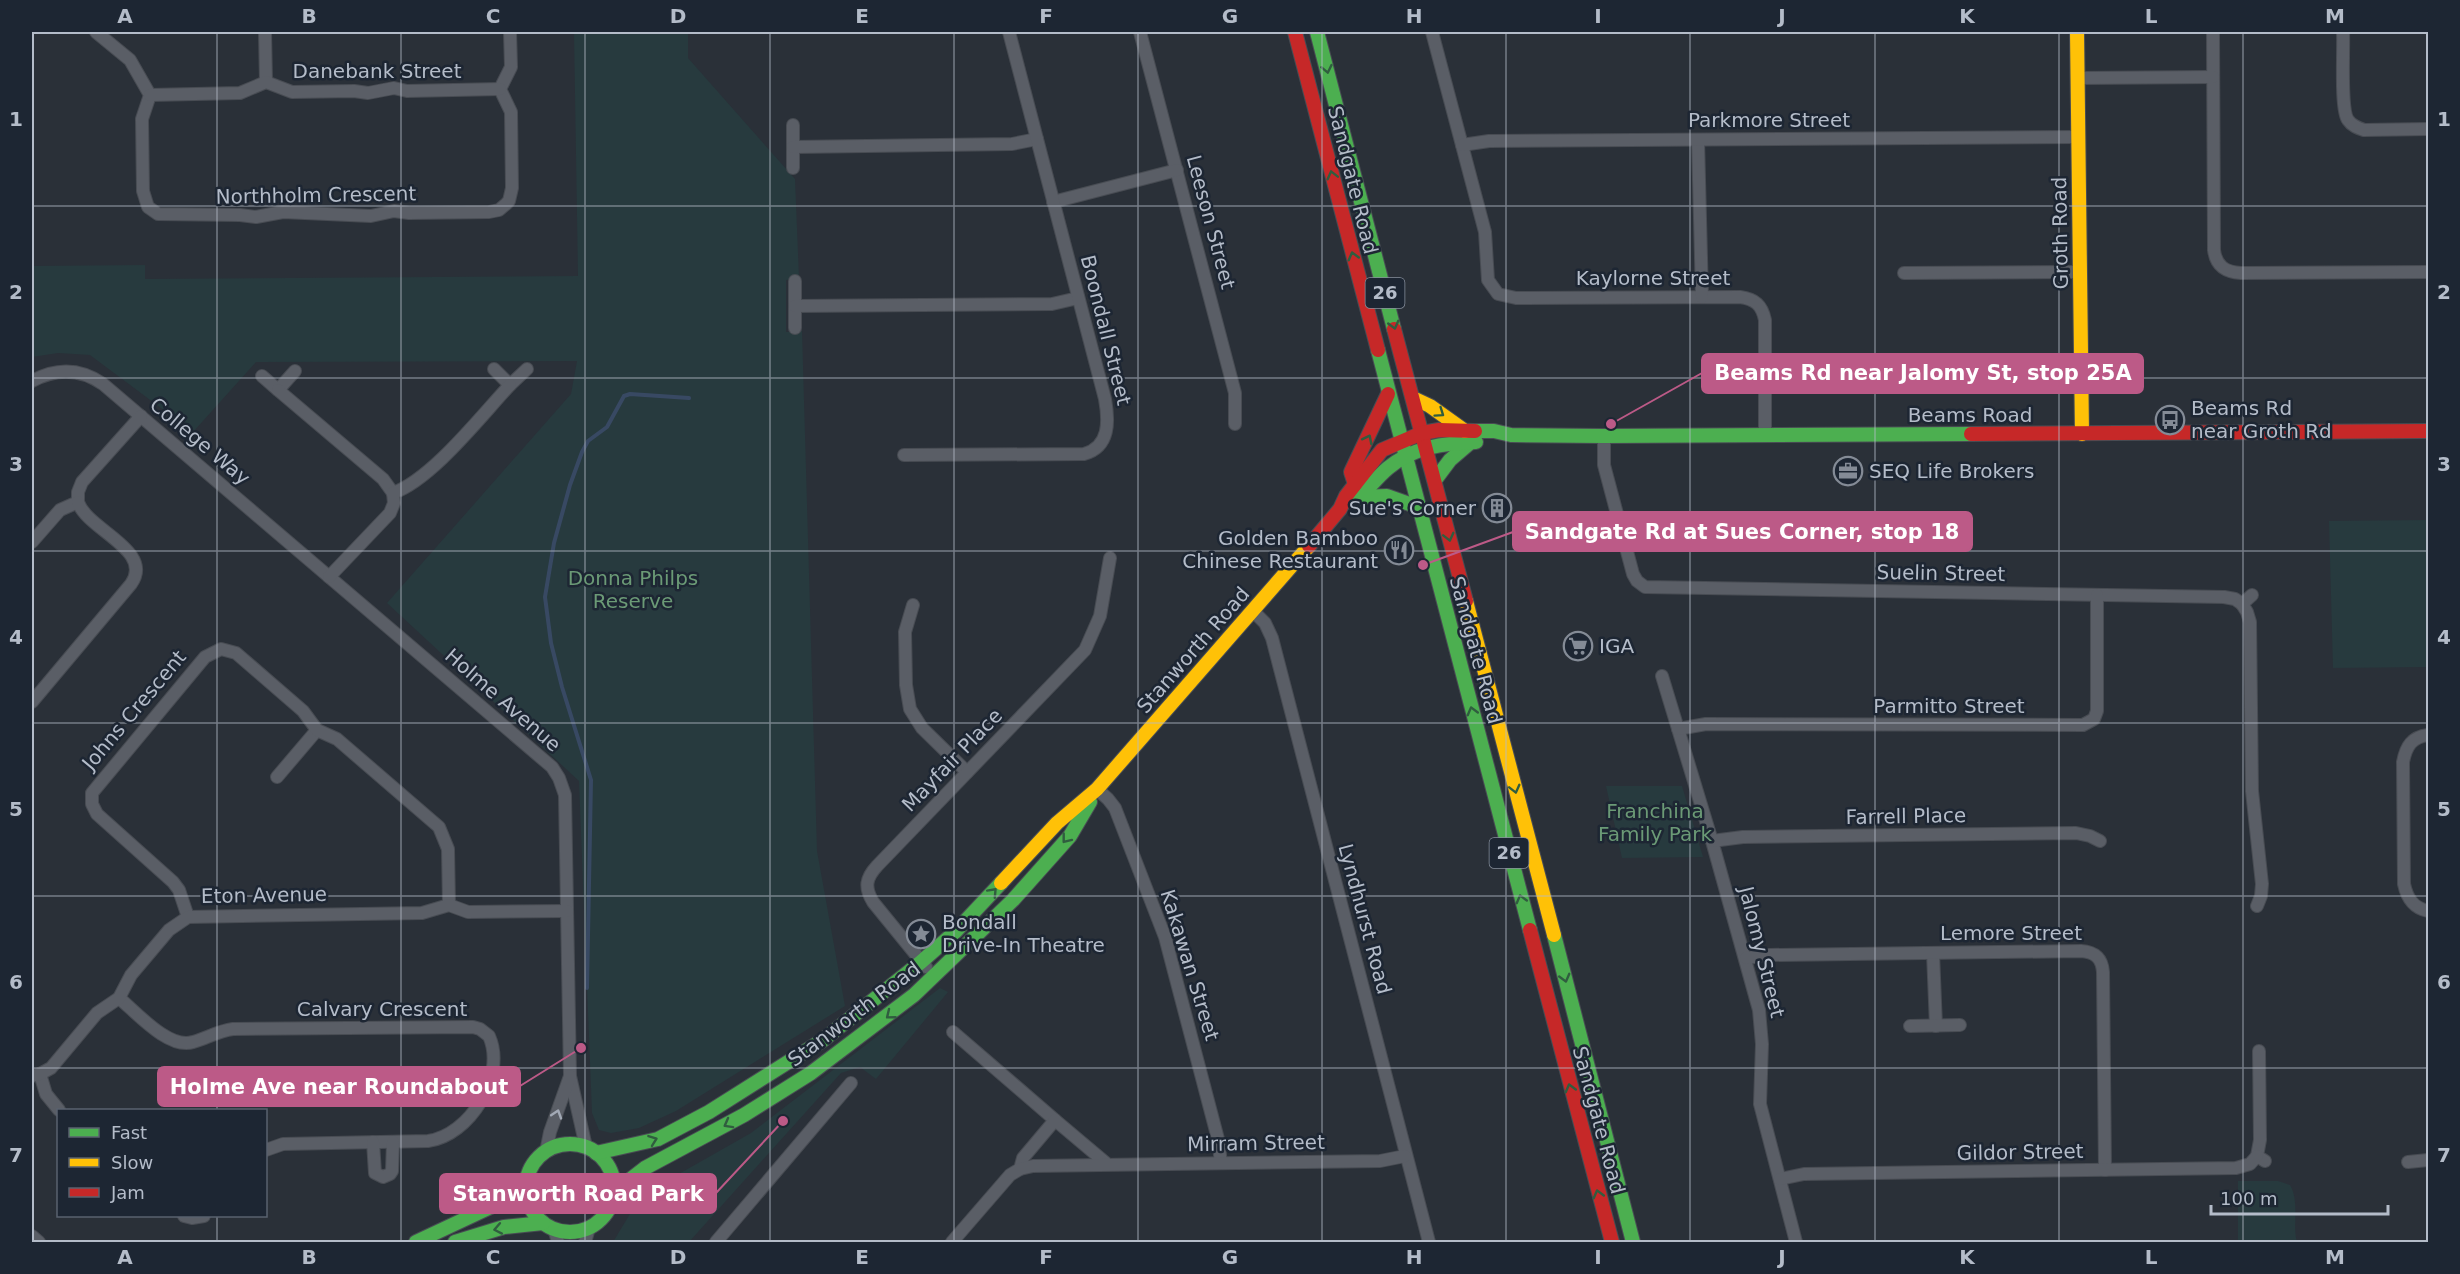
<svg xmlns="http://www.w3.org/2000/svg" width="2460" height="1274" font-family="'DejaVu Sans',sans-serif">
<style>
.green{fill:#273a3e}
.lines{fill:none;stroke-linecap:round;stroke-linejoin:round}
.stream{stroke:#384963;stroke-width:4}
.street-casing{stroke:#484c53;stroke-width:14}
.fast-casing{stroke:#484c53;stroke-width:16}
.slow-casing{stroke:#484c53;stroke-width:16}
.jam-casing{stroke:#484c53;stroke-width:16}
.street{stroke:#5a5e66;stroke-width:12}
.fast{stroke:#4caf50;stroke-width:14}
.slow{stroke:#ffc107;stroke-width:14}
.jam{stroke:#c62828;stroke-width:14}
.oneway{stroke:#305d3f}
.oneway2{stroke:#a2a9b5}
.grid{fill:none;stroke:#b4bcc9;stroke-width:1.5;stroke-opacity:0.55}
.labels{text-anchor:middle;stroke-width:5;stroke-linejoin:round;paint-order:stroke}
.shield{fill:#1d2633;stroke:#878f9c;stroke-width:1.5}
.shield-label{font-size:18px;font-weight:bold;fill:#b4bcc9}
.street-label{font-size:20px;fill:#b4bcc9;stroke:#1d2633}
.poi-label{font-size:20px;fill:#b4bcc9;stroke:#1d2633;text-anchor:start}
.park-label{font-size:20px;fill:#6b9a76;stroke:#1d2633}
.leader{fill:none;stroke:#bc5a87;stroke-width:2}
.callout-dot{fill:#bc5a87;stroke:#1d2633;stroke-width:2}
.callout{fill:#bc5a87;stroke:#bc5a87;stroke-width:2}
.callout-label{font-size:21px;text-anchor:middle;font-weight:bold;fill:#fff}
.neatline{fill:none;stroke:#b4bcc9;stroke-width:2}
.grid-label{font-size:20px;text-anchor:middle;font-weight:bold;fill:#b4bcc9}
</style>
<rect width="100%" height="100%" fill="#2a3038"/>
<g class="green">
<polygon points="574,32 688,32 688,58 795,179 799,278 786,280 786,332 802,331 817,851 845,1006 676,1111 639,1128 611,1133 599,1130 592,1113 579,781 387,603 571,394 577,361 256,362 193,432 90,355 58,353 32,357 32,266 145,265 145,279 578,276"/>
<polygon points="2428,520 2428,667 2333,668 2329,521"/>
<polygon points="1606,786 1682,786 1703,857 1622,858"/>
<polygon points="940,988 948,992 876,1079 860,1067 841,1073 689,1242 613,1242 636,1204 647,1192 751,1133"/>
<path d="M 2238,1181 L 2278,1181 L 2290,1185 C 2300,1202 2292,1225 2297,1242 L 2238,1242 Z"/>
</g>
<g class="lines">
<polyline class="stream" points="587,988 591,780 562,687 551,643 545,597 554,543 570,485 582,452 588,441 607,427 624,396 630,394 689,398"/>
<g class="street-casing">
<g id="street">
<polyline points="96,32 130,60 150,95 142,119 143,191 148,207 158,214 240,215 256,217 283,212 371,216 394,211 409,213 489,212 499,210 506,204 509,201 512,188 511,112 500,89 511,67 510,32"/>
<polyline points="265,32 266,82"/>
<polyline points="1140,32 1235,393 1235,424"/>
<path d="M 1432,32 L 1485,232 L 1488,280 L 1498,294 L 1516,298 L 1740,297 C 1755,299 1762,305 1765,320 L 1765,435"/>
<path d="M 2213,32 L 2214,250 C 2216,266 2225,272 2241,273 L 2428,272"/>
<path d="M 2343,32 C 2344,49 2340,109 2348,120 C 2352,126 2358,128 2364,130 L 2428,129"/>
<polyline points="2078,78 2213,77"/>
<polyline points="150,95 240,93 266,82 292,92 354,91 368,93 394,88 407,91 500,89"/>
<polyline points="793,125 793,168"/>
<polyline points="1698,140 1702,297"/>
<polyline points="1462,145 1489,141 2078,137"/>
<polyline points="793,147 1012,144 1037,139"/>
<polyline points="1053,202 1177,170"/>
<polyline points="1904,273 2079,272"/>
<polyline points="795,281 795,328"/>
<polyline points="795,306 1052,304 1078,298"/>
<polyline points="494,369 510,385 527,369"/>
<polyline points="262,376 278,390 295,371"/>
<path d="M 32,381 C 56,368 80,368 103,384 L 552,767 L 559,778 L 565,795 L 570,1076 L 586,1147"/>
<polyline points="278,390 383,479 393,493"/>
<polyline points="1604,436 1604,465 1633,574 1637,581 1645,587 2224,597 2235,599 2242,604 2252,595"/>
<path d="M 904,455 L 1084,454 C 1110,447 1109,421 1105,399 L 1009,32"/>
<polyline points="32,542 60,510 78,502 78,492 82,482 141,416"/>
<path d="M 329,577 L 390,513 L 394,503 L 393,493 C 432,479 480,417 510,385"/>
<polyline points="2242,604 2247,612 2250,622 2252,791 2262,884 2261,896 2257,906"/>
<polyline points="913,605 905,632 906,685 910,709 922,728 967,772"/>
<polyline points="1253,611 1265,623 1272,638 1429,1242"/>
<polyline points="1662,676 1712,841 1759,1010 1762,1044 1760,1104 1796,1242"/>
<path d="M 32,702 L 131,584 C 155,550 87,530 78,502"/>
<polyline points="1678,729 1706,724 2083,725 2094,719 2097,711 2097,595"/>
<path d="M 2428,735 C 2412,737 2406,746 2403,762 L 2404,884 C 2407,898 2413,908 2428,911"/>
<polyline points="277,777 317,730"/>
<polyline points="1097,789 1108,799 1115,808 1165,937 1218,1139 1221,1163"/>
<polyline points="1712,841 1743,837 2076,833 2090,836 2100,841"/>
<polyline points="188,917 179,890 173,882 97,814 92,804 92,793 205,657 221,649 236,653 303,711 317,730 337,739 439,827 448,849 449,905"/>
<polyline points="1933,953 1936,1026"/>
<path d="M 1746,958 L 1770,955 L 2081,951 C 2095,952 2102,958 2103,972 L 2105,1170"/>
<path d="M 926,967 L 873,902 C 864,887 866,878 877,866 L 1085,650 L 1100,616 L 1110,558"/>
<path d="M 119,998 C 136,1012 169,1050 193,1042 C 207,1038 218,1031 233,1029 L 473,1027 L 480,1029 L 489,1036 C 507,1076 469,1136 428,1141 L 283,1144 L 266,1150"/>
<polyline points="1910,1026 1960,1025"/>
<polyline points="953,1032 1055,1120"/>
<polyline points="2259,1051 2260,1140 2257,1156 2265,1161"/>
<polyline points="40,1074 46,1094 59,1110"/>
<polyline points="32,1076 40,1074 51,1068 97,1013 119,998 131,975 169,930 188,917 422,913 449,905 468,912 567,911"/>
<polyline points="373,1142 375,1173 383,1177 390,1174 392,1171 393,1142"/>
<polyline points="546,1152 550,1132 570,1076"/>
<polyline points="2408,1162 2428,1160"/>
<polyline points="1020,1169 1023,1158 1055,1120 1106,1163"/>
<polyline points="1780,1179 1804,1174 2236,1168 2250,1164 2257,1156"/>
<polyline points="184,1216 192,1218 204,1216"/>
<polyline points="554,1229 558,1242"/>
<polyline points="32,1236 39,1242"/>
<polyline points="585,1242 589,1228"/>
<polyline points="716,1242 851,1083"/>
<polyline points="952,1242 1010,1175 1020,1169 1033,1166 1380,1161 1405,1156"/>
</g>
</g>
<g class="fast-casing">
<g id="fast">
<polyline points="1317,32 1394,329"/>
<polyline points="1378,350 1530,930"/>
<polyline points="1475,431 1494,431 1511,435 1604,436 1971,434"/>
<polyline points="1435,480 1450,460 1471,442"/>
<polyline points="1360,497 1387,496 1418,507"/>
<path d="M 1355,501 C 1367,491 1376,478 1388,468 C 1413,447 1445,443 1476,442"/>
<polyline points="1554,935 1633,1242"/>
<circle cx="570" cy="1188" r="44"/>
<polyline points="596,1153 658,1139 709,1112 823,1040 921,962 956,931 1001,883"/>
<polyline points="614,1192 645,1168 744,1115 811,1073 914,995 1013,900 1070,836 1090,802"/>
<polyline points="416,1242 497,1204 527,1179"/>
<polyline points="455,1242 504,1227 543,1223"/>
</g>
</g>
<g class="slow-casing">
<g id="slow">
<polyline points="2077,32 2082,434"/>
<polyline points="1413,398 1430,406 1465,431"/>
<polyline points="1466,601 1554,935"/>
<polyline points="1001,883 1057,823 1097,789 1309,546"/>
</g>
</g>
<g class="jam-casing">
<g id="jam">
<polyline points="1295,32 1378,350"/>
<polyline points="1394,329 1466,601"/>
<polyline points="1971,434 2428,431"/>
<polyline points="1355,484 1351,472 1388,394"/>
<polyline points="1309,546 1340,509 1346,496 1382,450 1422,433 1439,430 1475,431"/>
<polyline points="1530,930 1612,1242"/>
</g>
</g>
<use href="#street" class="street"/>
<use href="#fast" class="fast"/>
<use href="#slow" class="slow"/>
<use href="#jam" class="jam"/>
</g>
<defs><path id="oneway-chevron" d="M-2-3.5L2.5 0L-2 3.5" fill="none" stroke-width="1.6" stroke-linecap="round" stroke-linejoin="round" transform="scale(1.5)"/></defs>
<g class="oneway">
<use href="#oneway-chevron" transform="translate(1327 69) rotate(78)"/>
<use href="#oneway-chevron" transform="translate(1332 175) rotate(-104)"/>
<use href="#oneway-chevron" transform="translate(1353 256) rotate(-105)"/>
<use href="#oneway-chevron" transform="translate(1394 325) rotate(75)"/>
<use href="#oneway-chevron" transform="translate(1440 413) rotate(35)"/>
<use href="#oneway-chevron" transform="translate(1368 439) rotate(-63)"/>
<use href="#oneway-chevron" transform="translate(1449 537) rotate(76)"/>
<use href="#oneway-chevron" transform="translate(1472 711) rotate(-105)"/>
<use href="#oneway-chevron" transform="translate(1515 789) rotate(76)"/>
<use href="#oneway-chevron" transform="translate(1066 839) rotate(128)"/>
<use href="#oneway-chevron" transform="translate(993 892) rotate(-47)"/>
<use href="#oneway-chevron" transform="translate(1521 899) rotate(-105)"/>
<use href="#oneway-chevron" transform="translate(1565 978) rotate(75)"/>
<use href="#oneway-chevron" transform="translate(890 1015) rotate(141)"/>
<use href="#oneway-chevron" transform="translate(1570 1088) rotate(-105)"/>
<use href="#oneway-chevron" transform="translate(728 1124) rotate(151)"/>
<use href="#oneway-chevron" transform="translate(653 1140) rotate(-20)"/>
<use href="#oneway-chevron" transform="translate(1598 1194) rotate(-105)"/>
<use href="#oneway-chevron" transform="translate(498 1229) rotate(169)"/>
</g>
<use class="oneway2" href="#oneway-chevron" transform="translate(557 1114) rotate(-72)"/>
<path class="grid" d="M 217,32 L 217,1110M 401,32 L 401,1242M 585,32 L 585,1242M 770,32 L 770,1242M 954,32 L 954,1242M 1138,32 L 1138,1242M 1322,32 L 1322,1242M 1506,32 L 1506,1242M 1690,32 L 1690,1242M 1875,32 L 1875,1242M 2059,32 L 2059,1242M 2243,32 L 2243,1242M 32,206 L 2428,206M 32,378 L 2428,378M 32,551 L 2428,551M 32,723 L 2428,723M 32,896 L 2428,896M 32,1068 L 2428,1068M 217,1216 L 217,1242"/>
<defs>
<g id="bus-ring" transform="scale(1.5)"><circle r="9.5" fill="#1d2633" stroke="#848b96" stroke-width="1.5"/><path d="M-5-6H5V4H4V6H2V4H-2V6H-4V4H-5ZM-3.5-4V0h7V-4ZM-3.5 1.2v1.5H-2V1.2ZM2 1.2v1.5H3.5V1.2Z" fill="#848b96"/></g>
<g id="office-ring" transform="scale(1.5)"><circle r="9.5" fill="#1d2633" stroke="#848b96" stroke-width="1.5"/><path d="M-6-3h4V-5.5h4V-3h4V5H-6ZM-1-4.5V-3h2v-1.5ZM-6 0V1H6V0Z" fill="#848b96"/></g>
<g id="building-ring" transform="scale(1.5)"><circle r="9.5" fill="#1d2633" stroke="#848b96" stroke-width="1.5"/><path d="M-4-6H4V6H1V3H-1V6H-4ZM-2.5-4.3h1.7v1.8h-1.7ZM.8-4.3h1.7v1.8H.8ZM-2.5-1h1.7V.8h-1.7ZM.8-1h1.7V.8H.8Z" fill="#848b96"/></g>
<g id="restaurant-ring" transform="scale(1.5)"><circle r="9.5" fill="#1d2633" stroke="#848b96" stroke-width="1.5"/><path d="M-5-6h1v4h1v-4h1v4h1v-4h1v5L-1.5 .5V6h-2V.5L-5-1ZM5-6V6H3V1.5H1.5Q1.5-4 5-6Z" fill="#848b96"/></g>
<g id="supermarket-ring" transform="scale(1.5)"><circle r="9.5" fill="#1d2633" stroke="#848b96" stroke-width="1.5"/><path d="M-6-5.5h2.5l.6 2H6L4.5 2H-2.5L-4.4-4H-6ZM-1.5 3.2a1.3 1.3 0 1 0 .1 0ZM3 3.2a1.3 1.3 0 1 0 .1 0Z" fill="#848b96"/></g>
<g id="sight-ring" transform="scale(1.5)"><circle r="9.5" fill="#1d2633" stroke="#848b96" stroke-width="1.5"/><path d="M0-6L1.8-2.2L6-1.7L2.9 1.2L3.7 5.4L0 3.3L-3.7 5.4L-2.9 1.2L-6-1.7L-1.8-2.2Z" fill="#848b96"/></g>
</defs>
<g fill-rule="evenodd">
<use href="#bus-ring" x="2170" y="420"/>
<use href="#office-ring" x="1848" y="471"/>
<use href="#building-ring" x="1497" y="508"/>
<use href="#restaurant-ring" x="1399" y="550"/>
<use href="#supermarket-ring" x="1578" y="646"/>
<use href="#sight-ring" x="921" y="934"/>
</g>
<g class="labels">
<g class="shield">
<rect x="1365.5" y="278" width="39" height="30" rx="4.5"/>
<rect x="1489.5" y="838" width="39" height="30" rx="4.5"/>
</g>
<g class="shield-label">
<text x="1385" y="299">26</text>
<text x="1509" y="859">26</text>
</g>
<g class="street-label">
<text x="377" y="78">Danebank Street</text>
<text x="1769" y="127">Parkmore Street</text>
<text transform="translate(1353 180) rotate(76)" y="7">Sandgate Road</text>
<text transform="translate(316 195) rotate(-1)" y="7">Northholm Crescent</text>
<text transform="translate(1211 222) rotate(75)" y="7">Leeson Street</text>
<text transform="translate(2060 233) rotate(-91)" y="7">Groth Road</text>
<text x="1653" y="285">Kaylorne Street</text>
<text transform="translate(1106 330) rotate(76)" y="7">Boondall Street</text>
<text x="1970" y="422">Beams Road</text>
<text transform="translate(200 441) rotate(40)" y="7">College Way</text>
<text transform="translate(1941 573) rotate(1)" y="7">Suelin Street</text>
<text transform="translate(1193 650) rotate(-49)" y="7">Stanworth Road</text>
<text transform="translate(1476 650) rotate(75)" y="7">Sandgate Road</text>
<text transform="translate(503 700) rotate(41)" y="7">Holme Avenue</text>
<text x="1949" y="713">Parmitto Street</text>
<text transform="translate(134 710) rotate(-50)" y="7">Johns Crescent</text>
<text transform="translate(952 760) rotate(-46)" y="7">Mayfair Place</text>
<text transform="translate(1906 816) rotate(-1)" y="7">Farrell Place</text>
<text transform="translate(264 895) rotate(-1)" y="7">Eton Avenue</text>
<text transform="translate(1365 919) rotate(75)" y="7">Lyndhurst Road</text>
<text x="2011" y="940">Lemore Street</text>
<text transform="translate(1762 952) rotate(76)" y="7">Jalomy Street</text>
<text transform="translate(1190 965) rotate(73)" y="7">Kakawan Street</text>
<text x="382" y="1016">Calvary Crescent</text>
<text transform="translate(854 1014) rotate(-37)" y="7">Stanworth Road</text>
<text transform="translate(1599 1120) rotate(75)" y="7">Sandgate Road</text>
<text transform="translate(1256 1143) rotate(-1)" y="7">Mirram Street</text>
<text transform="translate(2020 1152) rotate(-1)" y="7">Gildor Street</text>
</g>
<g class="poi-label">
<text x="2191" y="415">Beams Rd<tspan x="2191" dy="23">near Groth Rd</tspan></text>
<text x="1869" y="478">SEQ Life Brokers</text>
<text x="1476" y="515" text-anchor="end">Sue's Corner</text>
<text x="1378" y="545" text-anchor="end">Golden Bamboo<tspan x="1378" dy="23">Chinese Restaurant</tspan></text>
<text x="1599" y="653">IGA</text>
<text x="942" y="929">Bondall<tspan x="942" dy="23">Drive-In Theatre</tspan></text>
</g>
<g class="park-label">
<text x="633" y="585">Donna Philps<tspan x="633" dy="23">Reserve</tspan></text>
<text x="1655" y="818">Franchina<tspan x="1655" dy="23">Family Park</tspan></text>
</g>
</g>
<path class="leader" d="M1611 424L1702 373M1423 565L1513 532M581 1048L520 1086M783 1121L716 1193"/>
<g class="callout-dot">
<circle cx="1611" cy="424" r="6"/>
<circle cx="1423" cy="565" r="6"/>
<circle cx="581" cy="1048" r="6"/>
<circle cx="783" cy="1121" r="6"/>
</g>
<g class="callout">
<rect x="1702" y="354" width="441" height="39" rx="6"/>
<rect x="1513" y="512" width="459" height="39" rx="6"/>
<rect x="158" y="1067" width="362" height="39" rx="6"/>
<rect x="440" y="1174" width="276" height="39" rx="6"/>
</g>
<g class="callout-label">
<text x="1923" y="380">Beams Rd near Jalomy St, stop 25A</text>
<text x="1742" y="539">Sandgate Rd at Sues Corner, stop 18</text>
<text x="339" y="1094">Holme Ave near Roundabout</text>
<text x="578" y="1201">Stanworth Road Park</text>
</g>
<rect width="2460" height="1274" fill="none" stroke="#1d2633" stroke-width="66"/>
<rect x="57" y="1109" width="210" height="108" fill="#1d2633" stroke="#59626f" stroke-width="1.5"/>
<rect x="69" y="1128" width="30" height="9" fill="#4caf50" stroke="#59626f" stroke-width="1.5"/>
<text x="111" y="1139" font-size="18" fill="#b4bcc9">Fast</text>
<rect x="69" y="1158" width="30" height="9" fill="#ffc107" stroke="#59626f" stroke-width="1.5"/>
<text x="111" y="1169" font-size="18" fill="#b4bcc9">Slow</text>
<rect x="69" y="1188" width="30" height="9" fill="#c62828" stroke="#59626f" stroke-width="1.5"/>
<text x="111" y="1199" font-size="18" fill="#b4bcc9">Jam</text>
<path d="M2211 1205v9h177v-9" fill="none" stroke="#b4bcc9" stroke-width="3"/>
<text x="2220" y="1205" font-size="18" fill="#b4bcc9" stroke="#1d2633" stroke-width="4.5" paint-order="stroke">100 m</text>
<rect x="33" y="33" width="2394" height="1208" class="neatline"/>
<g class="grid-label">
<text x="125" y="23">A</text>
<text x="309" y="23">B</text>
<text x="493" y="23">C</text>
<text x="678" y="23">D</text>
<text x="862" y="23">E</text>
<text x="1046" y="23">F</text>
<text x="1230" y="23">G</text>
<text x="1414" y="23">H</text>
<text x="1598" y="23">I</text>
<text x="1782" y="23">J</text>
<text x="1967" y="23">K</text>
<text x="2151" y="23">L</text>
<text x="2335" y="23">M</text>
<text x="16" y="126">1</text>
<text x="2444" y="126">1</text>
<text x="16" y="299">2</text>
<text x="2444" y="299">2</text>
<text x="16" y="471">3</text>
<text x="2444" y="471">3</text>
<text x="16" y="644">4</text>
<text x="2444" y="644">4</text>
<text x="16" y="816">5</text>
<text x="2444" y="816">5</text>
<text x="16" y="989">6</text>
<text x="2444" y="989">6</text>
<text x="16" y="1162">7</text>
<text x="2444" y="1162">7</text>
<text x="125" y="1264">A</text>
<text x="309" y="1264">B</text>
<text x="493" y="1264">C</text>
<text x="678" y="1264">D</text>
<text x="862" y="1264">E</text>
<text x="1046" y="1264">F</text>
<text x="1230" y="1264">G</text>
<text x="1414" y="1264">H</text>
<text x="1598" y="1264">I</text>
<text x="1782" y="1264">J</text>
<text x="1967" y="1264">K</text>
<text x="2151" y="1264">L</text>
<text x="2335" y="1264">M</text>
</g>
</svg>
